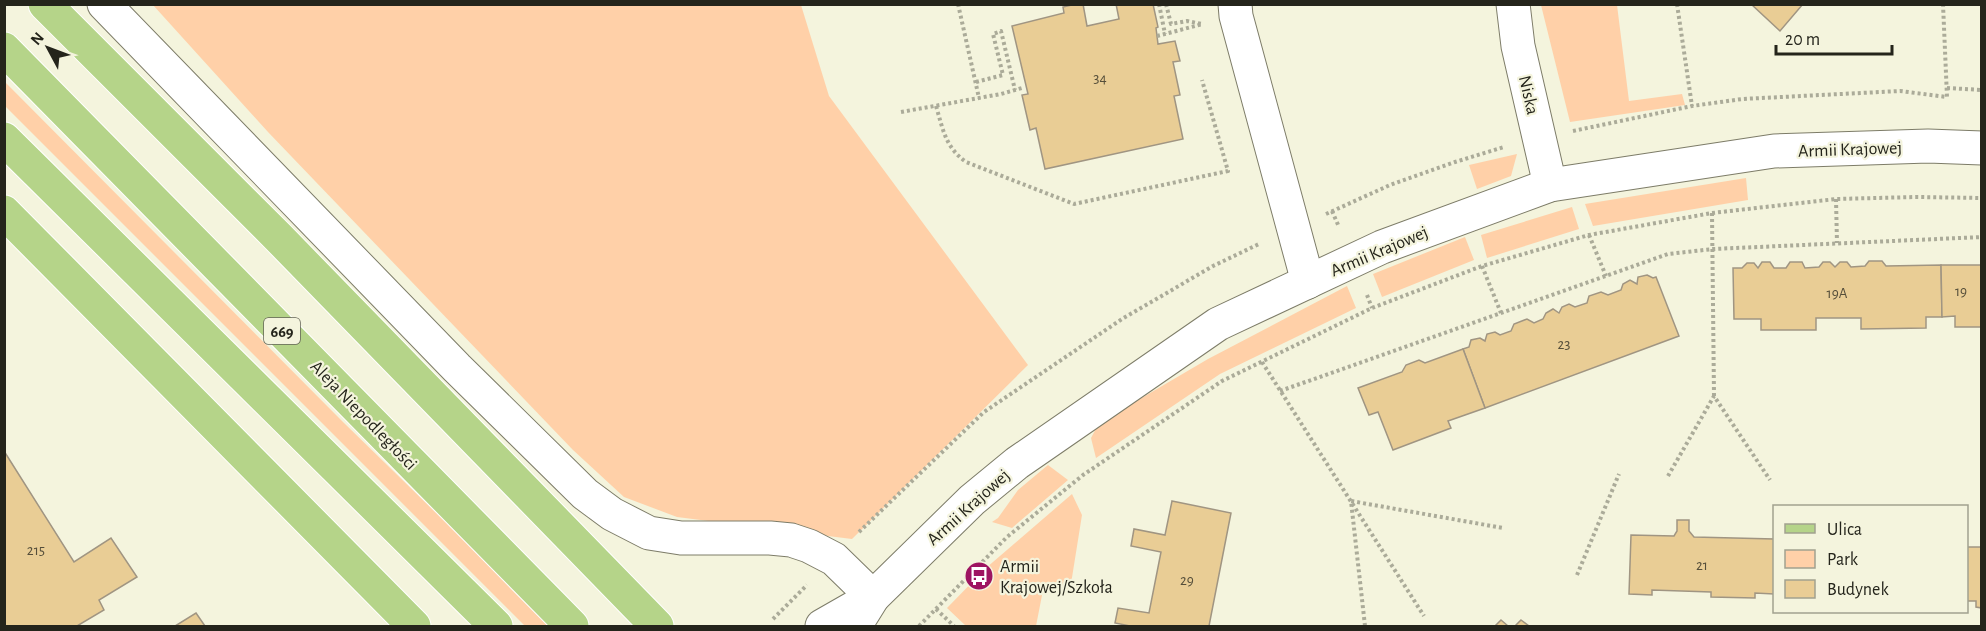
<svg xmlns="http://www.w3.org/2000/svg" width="1986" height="631" font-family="'Alegreya Sans',sans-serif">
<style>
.green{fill:#ffd0a8}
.building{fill:#e9cd95;stroke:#a09582;stroke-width:1.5}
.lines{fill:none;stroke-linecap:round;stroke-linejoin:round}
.minor-casing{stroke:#7d7c68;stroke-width:35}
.major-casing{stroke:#fff;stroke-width:35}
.path{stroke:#abab99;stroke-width:4;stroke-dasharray:3 3;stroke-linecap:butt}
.minor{stroke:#fff;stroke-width:33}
.major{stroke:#b5d489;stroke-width:33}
.labels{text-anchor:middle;stroke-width:4.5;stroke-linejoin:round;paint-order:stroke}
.number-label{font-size:15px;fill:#554e3a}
.shield{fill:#f4f4dd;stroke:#626255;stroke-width:1.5}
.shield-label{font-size:16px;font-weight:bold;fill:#24241b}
.street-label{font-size:18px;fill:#24241b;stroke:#f4f4dd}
.poi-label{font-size:18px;fill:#24241b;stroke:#f4f4dd;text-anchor:start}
</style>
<rect width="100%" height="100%" fill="#f4f4dd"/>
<g class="green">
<polygon points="153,5 801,5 829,96 1028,365 852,539 677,517 624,497 573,450 268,132"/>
<polygon points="1541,5 1617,5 1629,101 1682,94 1685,105 1570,122"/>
<polygon points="4,81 343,422 552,626 525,626 5,106"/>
<polygon points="1517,154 1511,176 1477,189 1469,165"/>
<polygon points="1746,178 1748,200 1593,226 1585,204"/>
<polygon points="1572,207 1579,229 1487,258 1481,235"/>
<polygon points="1465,237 1474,260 1382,297 1373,274"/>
<polygon points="1347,286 1356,308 1220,374 1096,458 1091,438 1099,423 1208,359"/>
<polygon points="1048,465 1068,480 1012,528 992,522 998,518 1018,490"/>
<polygon points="1072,494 1082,515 1070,590 1044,585 1036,626 966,626 947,608 986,568"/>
</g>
<g class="building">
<polygon points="1076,4 1083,4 1087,26 1119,19 1116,4 1153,4 1158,27 1156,28 1158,44 1175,41 1180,61 1173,62 1180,95 1174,96 1183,139 1045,169 1036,128 1030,130 1022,95 1028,94 1012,26 1064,13 1063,7"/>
<polygon points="1751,4 1803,4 1780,31"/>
<polygon points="1869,261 1882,261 1886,266 1941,265 1942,317 1926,317 1926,328 1861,329 1861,318 1816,318 1816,330 1761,330 1761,319 1734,319 1733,268 1742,268 1747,263 1754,263 1758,268 1762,262 1770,262 1774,268 1786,268 1790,262 1802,262 1805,268 1819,267 1823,262 1830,262 1835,267 1840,262 1847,262 1851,267 1865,266"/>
<polygon points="1941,265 1982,265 1982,327 1955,327 1955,316 1942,317"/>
<polygon points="1647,275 1653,278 1656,277 1679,336 1485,408 1463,349 1469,347 1471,340 1480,338 1485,341 1487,334 1495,332 1500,335 1511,331 1514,324 1527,319 1534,323 1543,319 1546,313 1553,309 1559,313 1562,307 1569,304 1575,307 1587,303 1589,296 1601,292 1608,295 1621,290 1623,284 1630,280 1637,284 1638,277"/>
<polygon points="1463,349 1485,408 1448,421 1451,428 1393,450 1378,412 1369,415 1358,388 1402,372 1406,365 1419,360 1425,363"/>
<polygon points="4,451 74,562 111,538 137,577 99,600 104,610 77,626 4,626"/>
<polygon points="1172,501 1231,513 1209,626 1130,626 1115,623 1118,608 1149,613 1161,552 1131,546 1134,529 1165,535"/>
<polygon points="1677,520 1689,520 1689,531 1694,537 1774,539 1774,594 1755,593 1755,598 1711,597 1711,592 1652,590 1652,595 1629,594 1631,535 1674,536 1677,531"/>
<polygon points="1966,547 1982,547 1982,608 1976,607 1976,601 1966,601"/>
<polygon points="196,613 205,626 175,626"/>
<polygon points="1501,620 1508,626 1495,626"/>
<polygon points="1521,620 1529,626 1515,626"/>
</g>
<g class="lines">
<g class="minor-casing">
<g id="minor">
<polyline points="104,4 457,368 585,494 612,514 649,533 681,538 770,538 791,540 809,546 834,559 873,597"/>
<polyline points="1235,4 1236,16 1308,282"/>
<polyline points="1513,4 1518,46 1550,185"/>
<polyline points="822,626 871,598"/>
<polyline points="855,626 873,597 972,500 1017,463 1218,324 1382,247 1550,185 1774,151 1928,146 1982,148"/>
</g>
</g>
<g class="major-casing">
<g id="major">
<polyline points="45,4 278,237 657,626"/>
<polyline points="4,49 572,626"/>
<polyline points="4,139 496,626"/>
<polyline points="4,212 414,626"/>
</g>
</g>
<g class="path">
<polyline points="958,4 979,98"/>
<polyline points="1159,4 1165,34"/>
<polyline points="1166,4 1171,24 1187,21 1202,24"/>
<polyline points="1677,4 1692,106"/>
<polyline points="1157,36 1203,24"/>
<polyline points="976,82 1003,75 993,34 1001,31 1015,90"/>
<polyline points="1947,88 1982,90"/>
<path d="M 936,106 C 943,129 945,147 966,162 L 1074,204 L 1228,171 L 1202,80"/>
<polyline points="901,112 1001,94 1022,88"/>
<polyline points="1573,131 1692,106 1742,99 1900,91 1947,97 1943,4"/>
<polyline points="1836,199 1837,243"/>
<polyline points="1332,211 1339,227"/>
<polyline points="1712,213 1714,396"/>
<polyline points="1326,214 1390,185 1455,162 1504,147"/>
<polyline points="1589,235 1606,276"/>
<polyline points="1482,266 1501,313"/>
<polyline points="1367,295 1372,308"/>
<polyline points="1262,362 1424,616"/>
<polyline points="1280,391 1668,254 1713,249 1982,237"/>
<polyline points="1668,476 1714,396 1770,480"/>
<polyline points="859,532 984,412 1122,319 1213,266 1259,244"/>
<polyline points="1577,575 1619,474"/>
<polyline points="936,609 954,626"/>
<polyline points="773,619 807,585"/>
<polyline points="919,626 1007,537 1083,475 1222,381 1372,308 1482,266 1589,235 1712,213 1836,199 1916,197 1982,198"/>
<polyline points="1365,626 1351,501 1503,528"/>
</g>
<use href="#minor" class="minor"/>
<use href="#major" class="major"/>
</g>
<defs>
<g id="bus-disc" transform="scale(1.5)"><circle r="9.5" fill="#9e1461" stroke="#f4f4dd"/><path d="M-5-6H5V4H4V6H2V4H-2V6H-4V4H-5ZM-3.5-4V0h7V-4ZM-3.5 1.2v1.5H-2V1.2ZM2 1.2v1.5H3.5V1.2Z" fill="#fff"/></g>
</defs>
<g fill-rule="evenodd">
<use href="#bus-disc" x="979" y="576"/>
</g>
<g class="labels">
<g class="number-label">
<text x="1100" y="83">34</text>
<text x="1961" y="296">19</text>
<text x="1837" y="298">19A</text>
<text x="1564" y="349">23</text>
<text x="36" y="555">215</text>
<text x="1702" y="570">21</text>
<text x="1187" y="585">29</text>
</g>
<rect class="shield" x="264" y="318" width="36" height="26" rx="4.5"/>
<g class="shield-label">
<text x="282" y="337">669</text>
</g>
<g class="street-label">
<text transform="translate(1529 95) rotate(77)" y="6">Niska</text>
<text transform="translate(1850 149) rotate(-2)" y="6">Armii Krajowej</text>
<text transform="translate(1379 251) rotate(-23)" y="6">Armii Krajowej</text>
<text transform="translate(364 415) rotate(46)" y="6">Aleja Niepodległości</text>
<text transform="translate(968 507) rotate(-42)" y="6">Armii Krajowej</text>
</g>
<g class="poi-label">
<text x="1000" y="572">Armii<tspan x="1000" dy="21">Krajowej/Szkoła</tspan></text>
</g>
</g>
<rect width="1986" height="631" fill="none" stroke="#24241b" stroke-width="12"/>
<rect x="1773" y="505" width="195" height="108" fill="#f4f4dd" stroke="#a1a18f" stroke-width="1.5"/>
<rect x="1785" y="524" width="30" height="9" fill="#b5d489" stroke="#a1a18f" stroke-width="1.5"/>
<text x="1827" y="535" font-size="18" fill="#24241b">Ulica</text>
<rect x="1785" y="550" width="30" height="18" fill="#ffd0a8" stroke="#a1a18f" stroke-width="1.5"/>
<text x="1827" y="565" font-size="18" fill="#24241b">Park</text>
<rect x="1785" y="580" width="30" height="18" fill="#e9cd95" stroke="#a1a18f" stroke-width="1.5"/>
<text x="1827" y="595" font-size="18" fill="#24241b">Budynek</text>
<g transform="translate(48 48) rotate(311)" stroke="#f4f4dd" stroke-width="4.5" paint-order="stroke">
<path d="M0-4.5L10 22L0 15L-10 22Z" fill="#24241b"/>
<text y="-9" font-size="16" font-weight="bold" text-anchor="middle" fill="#24241b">N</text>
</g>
<path d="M1776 45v9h116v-9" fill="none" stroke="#24241b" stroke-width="3"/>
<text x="1785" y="45" font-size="18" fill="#24241b" stroke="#f4f4dd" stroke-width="4.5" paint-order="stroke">20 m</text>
</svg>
